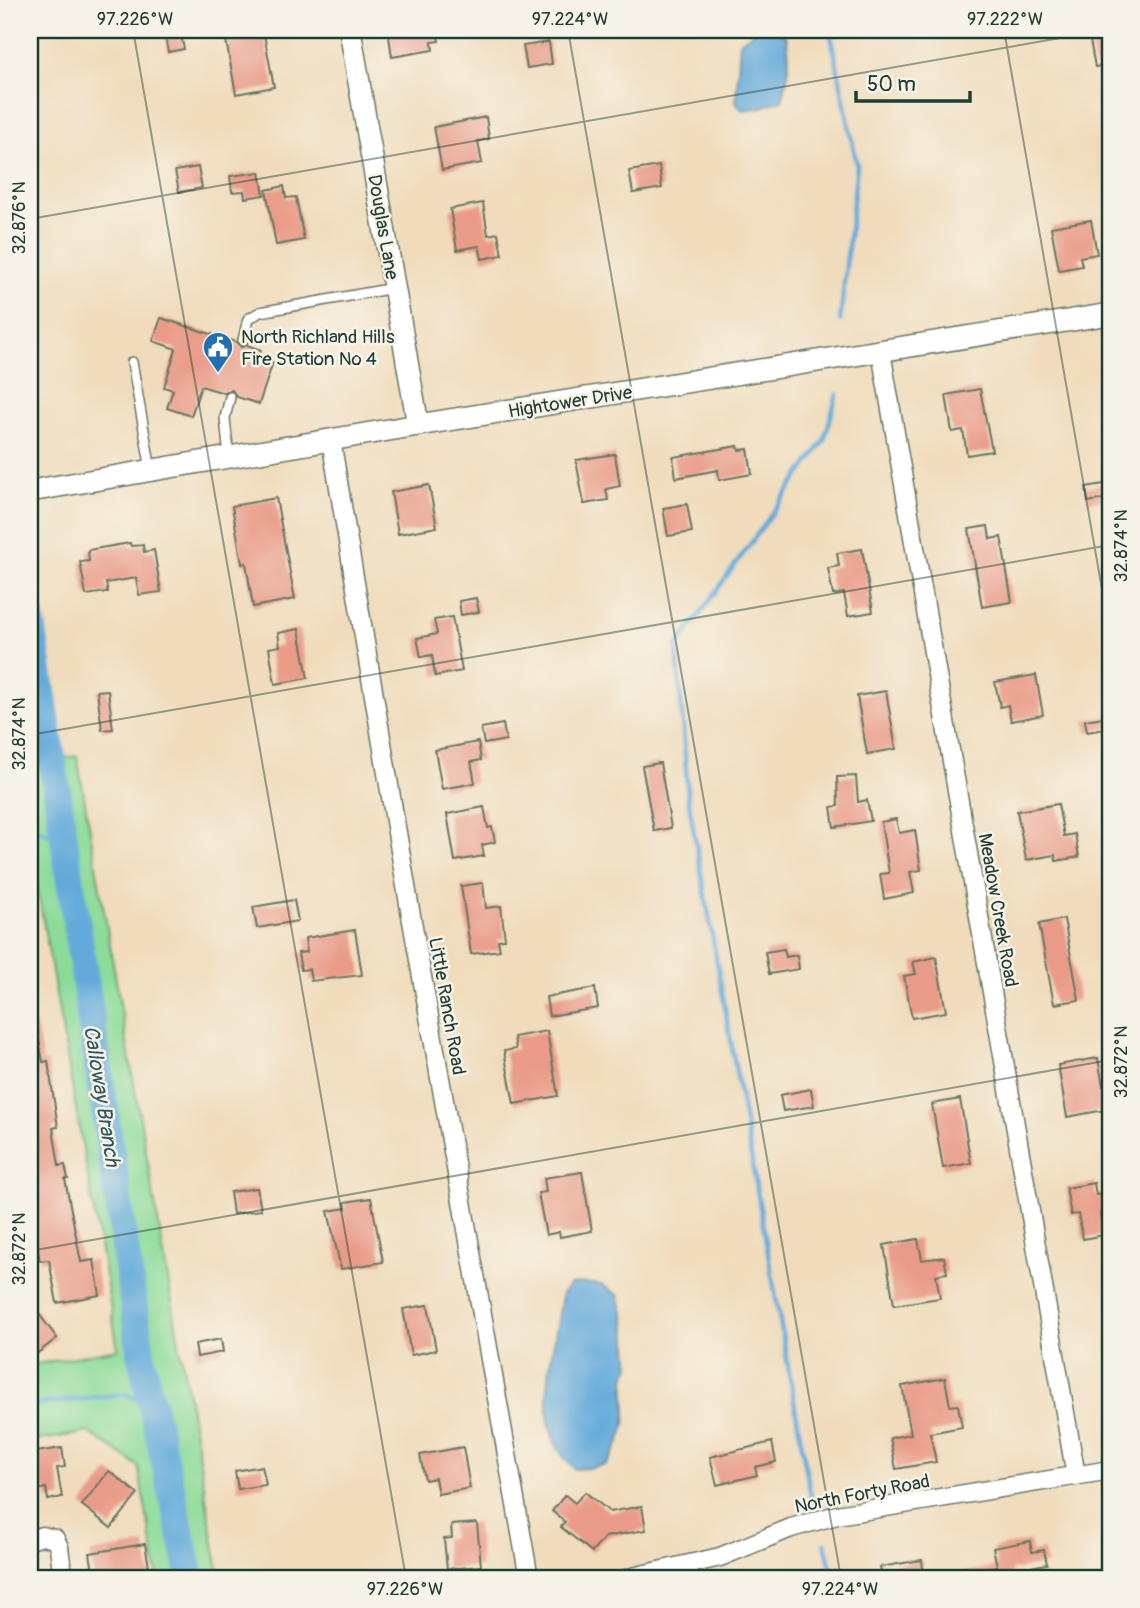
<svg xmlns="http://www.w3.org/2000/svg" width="1140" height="1608" font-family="Pangolin,sans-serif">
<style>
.green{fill:#8cdb99;stroke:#568c66;stroke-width:2}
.water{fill:#64aada;stroke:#427487;stroke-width:2}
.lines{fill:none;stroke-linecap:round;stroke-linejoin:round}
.stream{stroke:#64aada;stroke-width:4.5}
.river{stroke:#64aada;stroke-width:28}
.building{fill:#e99b87}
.service-casing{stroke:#687564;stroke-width:12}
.minor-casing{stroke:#687564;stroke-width:21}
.tertiary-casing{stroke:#687564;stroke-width:24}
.service{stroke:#fff;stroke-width:9}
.minor{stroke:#fff;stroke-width:18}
.tertiary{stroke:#fff;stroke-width:21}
.ticks{fill:none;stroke:#1f3d34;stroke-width:2;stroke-opacity:0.45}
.labels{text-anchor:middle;stroke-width:5;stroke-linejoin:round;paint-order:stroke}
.street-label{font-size:19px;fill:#1f3d34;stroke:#f7f3e8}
.poi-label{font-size:19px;fill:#1f3d34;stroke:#f7f3e8;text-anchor:start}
.water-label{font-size:21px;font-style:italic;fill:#30585e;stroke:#f7f3e8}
.neatline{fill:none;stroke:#1f3d34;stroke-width:2.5}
.ticks-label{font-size:18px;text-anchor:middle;fill:#1f3d34}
</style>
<rect width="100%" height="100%" fill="#f7f3e8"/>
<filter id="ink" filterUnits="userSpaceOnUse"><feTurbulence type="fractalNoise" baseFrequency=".0143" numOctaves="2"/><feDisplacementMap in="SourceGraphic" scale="14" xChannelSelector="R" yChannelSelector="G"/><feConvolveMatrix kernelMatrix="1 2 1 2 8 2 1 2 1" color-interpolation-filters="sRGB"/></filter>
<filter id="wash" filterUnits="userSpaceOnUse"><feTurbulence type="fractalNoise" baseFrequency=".00686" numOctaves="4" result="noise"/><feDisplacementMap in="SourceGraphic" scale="28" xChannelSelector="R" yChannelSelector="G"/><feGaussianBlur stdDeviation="1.57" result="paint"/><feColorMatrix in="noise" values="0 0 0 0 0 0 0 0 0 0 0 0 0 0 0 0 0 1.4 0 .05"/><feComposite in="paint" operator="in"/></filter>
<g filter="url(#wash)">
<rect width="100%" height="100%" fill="#f0dcbc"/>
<polygon class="green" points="77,756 220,1578 158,1578 138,1466 88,1432 30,1442 30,1365 118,1349 30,846 30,764"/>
<g class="water">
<path d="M 756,30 L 777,30 L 786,36 C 791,61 789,76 782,100 L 759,108 L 742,110 L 736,102 L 740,42 Z"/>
<path d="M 581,1283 L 602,1285 L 618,1295 L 625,1320 L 630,1367 C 620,1380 627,1400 626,1416 C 625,1433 616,1449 607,1464 L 589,1468 L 575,1469 C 526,1428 556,1348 562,1294 L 570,1285 Z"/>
</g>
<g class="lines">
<g class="stream">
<polyline points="830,30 857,165 840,321"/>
<polyline points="30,832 42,830 55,837 71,885"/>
<polyline points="30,1405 125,1394 152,1406"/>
<polyline points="812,1503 688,798 677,646 824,441 837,394"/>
<polyline points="825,1543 833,1578"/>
</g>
<polyline class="river" points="30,611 142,1361 191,1578"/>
</g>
<g id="blocks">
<g class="building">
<polygon points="164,30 180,30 184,49 168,52"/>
<polygon points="224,30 256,30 256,35 264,34 274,87 236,94"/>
<polygon points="388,30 437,30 439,41 432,42 433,50 392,57"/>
<polygon points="1088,30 1110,30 1110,65 1095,67"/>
<polygon points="549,42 552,64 527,68 523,46"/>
<polygon points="486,117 489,139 478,141 482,163 442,170 434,127"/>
<polygon points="659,166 662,188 633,193 629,171"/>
<polygon points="198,167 202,188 179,192 175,171"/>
<polygon points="260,172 264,195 245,198 244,191 232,192 230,176"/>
<polygon points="284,186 286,198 296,197 304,240 276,245 266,190"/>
<polygon points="483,203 488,235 498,233 502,255 482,259 479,246 457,250 450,209"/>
<polygon points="1091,220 1097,254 1080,257 1082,266 1059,270 1051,227"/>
<polygon points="161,318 236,342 241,347 247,345 261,350 259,357 273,362 259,404 237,397 232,390 224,393 201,386 191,416 167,408 173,390 164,387 176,349 153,341"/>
<polygon points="980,389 992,451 967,455 963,430 952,432 946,395"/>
<polygon points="738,446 739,450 748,449 752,474 719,480 718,470 676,478 673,457"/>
<polygon points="615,454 620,486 606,489 608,500 584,504 576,460"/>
<polygon points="1110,483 1110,498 1088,502 1086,487"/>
<polygon points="429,485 437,527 398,534 391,492"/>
<polygon points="276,498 295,599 253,607 246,563 242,564 232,506"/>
<polygon points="687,504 692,532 668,536 663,508"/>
<polygon points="988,526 990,539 1001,537 1012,602 982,607 969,529"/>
<polygon points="130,543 131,546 143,545 144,552 154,550 161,592 139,595 136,578 106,583 108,592 86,595 80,562 89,561 88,550"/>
<polygon points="862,549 873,612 848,616 844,593 833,595 828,568 839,566 837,553"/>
<polygon points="476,598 479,612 461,615 459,601"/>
<polygon points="452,617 462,671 435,676 432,655 421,657 417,638 437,634 434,620"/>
<polygon points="299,629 308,678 275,684 269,648 280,646 278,633"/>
<polygon points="1036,675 1043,715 1011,721 1008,705 1000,707 995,682"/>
<polygon points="108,690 113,729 102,730 97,691"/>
<polygon points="886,691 896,749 867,754 857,696"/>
<polygon points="1110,716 1110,728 1087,732 1085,720"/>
<polygon points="503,724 506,740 484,744 481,728"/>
<polygon points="478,742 481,760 471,762 475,783 442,789 435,750"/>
<polygon points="660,763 671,828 654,831 642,766"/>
<polygon points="856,776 858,802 867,800 871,821 834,827 831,807 838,806 837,777"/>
<polygon points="1058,804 1064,836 1075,834 1079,857 1056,861 1055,855 1026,860 1017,811"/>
<polygon points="484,807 488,828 492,827 495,842 482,845 484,856 455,861 447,814"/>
<polygon points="896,819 899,833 915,830 921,870 910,872 914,893 884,899 880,874 889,873 881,822"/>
<polygon points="483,883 486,908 501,906 505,939 498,940 500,950 471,954 461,886"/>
<polygon points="294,900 298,921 257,928 253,907"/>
<polygon points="1064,919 1079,1000 1054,1004 1039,924"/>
<polygon points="355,930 362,975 311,981 309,969 301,970 298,953 307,952 305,938"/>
<polygon points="784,949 786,957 797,955 799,969 769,974 765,952"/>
<polygon points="936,957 946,1012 912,1018 904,976 916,974 913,962"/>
<polygon points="595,988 598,1008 549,1016 546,997"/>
<polygon points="36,1024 43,1062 48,1061 58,1127 53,1128 59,1166 65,1165 68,1179 65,1179 81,1262 94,1260 100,1295 57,1303 49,1260 40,1261 38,1250 30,1251 30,1025"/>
<polygon points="547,1031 558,1096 514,1104 504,1051 516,1049 514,1037"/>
<polygon points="1098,1058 1103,1086 1110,1085 1110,1109 1067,1117 1058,1065"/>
<polygon points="811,1089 814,1106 783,1111 780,1095"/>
<polygon points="960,1099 971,1163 943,1168 932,1104"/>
<polygon points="582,1172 592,1231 560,1237 559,1232 546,1235 538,1193 546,1192 544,1178"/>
<polygon points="1094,1183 1096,1195 1107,1194 1110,1212 1100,1214 1104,1235 1083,1239 1078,1214 1071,1215 1066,1188"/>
<polygon points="257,1188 261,1210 233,1214 230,1192"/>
<polygon points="371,1198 383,1262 341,1269 328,1211 346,1208 345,1202"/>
<polygon points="918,1239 922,1260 944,1257 947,1273 936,1275 940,1298 894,1305 884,1245"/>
<polygon points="30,1302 57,1338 30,1359"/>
<polygon points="428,1305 436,1350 411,1355 403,1309"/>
<polygon points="221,1339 223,1352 197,1357 195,1344"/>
<polygon points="945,1378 950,1406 958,1405 962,1427 930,1433 936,1462 896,1469 890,1438 911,1434 902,1386"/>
<polygon points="772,1442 776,1462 755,1467 757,1475 717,1485 710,1457"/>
<polygon points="463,1447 470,1488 438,1494 435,1478 425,1480 420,1455"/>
<polygon points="62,1448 65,1467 57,1468 62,1497 48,1500 46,1488 30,1491 30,1453"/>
<polygon points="262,1466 266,1485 238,1489 235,1471"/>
<polygon points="109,1471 138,1494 111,1528 82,1505"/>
<polygon points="585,1492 610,1512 642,1506 646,1530 605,1537 592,1552 561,1527 565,1522 552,1511 565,1495 575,1503"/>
<polygon points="477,1523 481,1566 447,1569 444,1539 452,1538 451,1525"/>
<polygon points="1030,1541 1032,1552 1044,1550 1047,1564 1012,1570 1013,1578 966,1578 966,1572 997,1566 993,1548"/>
<polygon points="145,1544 151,1578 94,1578 90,1553"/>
<polygon points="922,1560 924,1578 882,1578 880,1567"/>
</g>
</g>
</g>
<g filter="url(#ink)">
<use href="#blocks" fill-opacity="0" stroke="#687564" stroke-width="2"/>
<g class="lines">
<g class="service-casing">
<g id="service">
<polyline points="243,340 248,319 260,312 394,288"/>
<polyline points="132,362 151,470"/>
<polyline points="229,457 225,418 230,397"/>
</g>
</g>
<g class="minor-casing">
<g id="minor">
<polyline points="881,352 1076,1476"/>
<polyline points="331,440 409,904 529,1578"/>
<polyline points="30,1540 42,1536 55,1539 59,1547 63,1578"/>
<polyline points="628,1578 720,1557 791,1528 837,1515 1110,1470"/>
</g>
</g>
<g class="tertiary-casing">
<g id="tertiary">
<polyline points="350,30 418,425"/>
<polyline points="30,491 418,425 1110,314"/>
</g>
</g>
<use href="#service" class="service"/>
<use href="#minor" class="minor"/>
<use href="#tertiary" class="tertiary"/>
</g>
</g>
<path class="ticks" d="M 133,30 L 406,1578M 568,30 L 841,1578M 1004,30 L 1110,635M 30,219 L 1106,30M 30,735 L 1110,545M 30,1251 L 1110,1060M 1097,1578 L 1110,1576"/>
<defs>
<g id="civic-pin" transform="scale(1.575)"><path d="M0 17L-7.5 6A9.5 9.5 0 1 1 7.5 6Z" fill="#1f6fb2" stroke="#f7f3e8"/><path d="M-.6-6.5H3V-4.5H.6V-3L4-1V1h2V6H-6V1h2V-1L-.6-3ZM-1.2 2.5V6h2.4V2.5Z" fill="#fff"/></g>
</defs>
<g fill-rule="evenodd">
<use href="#civic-pin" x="218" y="347"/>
</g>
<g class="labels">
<g class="street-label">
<text transform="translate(384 227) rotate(80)" y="7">Douglas Lane</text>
<text transform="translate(570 401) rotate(-9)" y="7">Hightower Drive</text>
<text transform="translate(999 910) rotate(80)" y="7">Meadow Creek Road</text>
<text transform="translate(448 1006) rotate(80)" y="7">Little Ranch Road</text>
<text transform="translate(862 1493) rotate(-11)" y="7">North Forty Road</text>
</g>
<g class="poi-label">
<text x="241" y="343">North Richland Hills<tspan x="241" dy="22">Fire Station No 4</tspan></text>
</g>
<g class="water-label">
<text transform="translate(102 1096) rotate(81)" y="7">Calloway Branch</text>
</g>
</g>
<rect width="1140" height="1608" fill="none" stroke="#f7f3e8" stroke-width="77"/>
<path d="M856 91v10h114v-10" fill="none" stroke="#1f3d34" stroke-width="3.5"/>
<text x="867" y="91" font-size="21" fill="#1f3d34" stroke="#f7f3e8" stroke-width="5" paint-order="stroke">50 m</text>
<rect x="38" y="38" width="1064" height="1532" class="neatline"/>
<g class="ticks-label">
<text x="135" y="25">97.226°W</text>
<text x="570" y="25">97.224°W</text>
<text x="1005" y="25">97.222°W</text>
<text transform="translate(19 218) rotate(-90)" y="6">32.876°N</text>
<text transform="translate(1121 546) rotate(-90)" y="6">32.874°N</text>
<text transform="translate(19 734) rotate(-90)" y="6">32.874°N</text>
<text transform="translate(1121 1062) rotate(-90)" y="6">32.872°N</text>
<text transform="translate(19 1249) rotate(-90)" y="6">32.872°N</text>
<text x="405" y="1595">97.226°W</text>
<text x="840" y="1595">97.224°W</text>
</g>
</svg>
